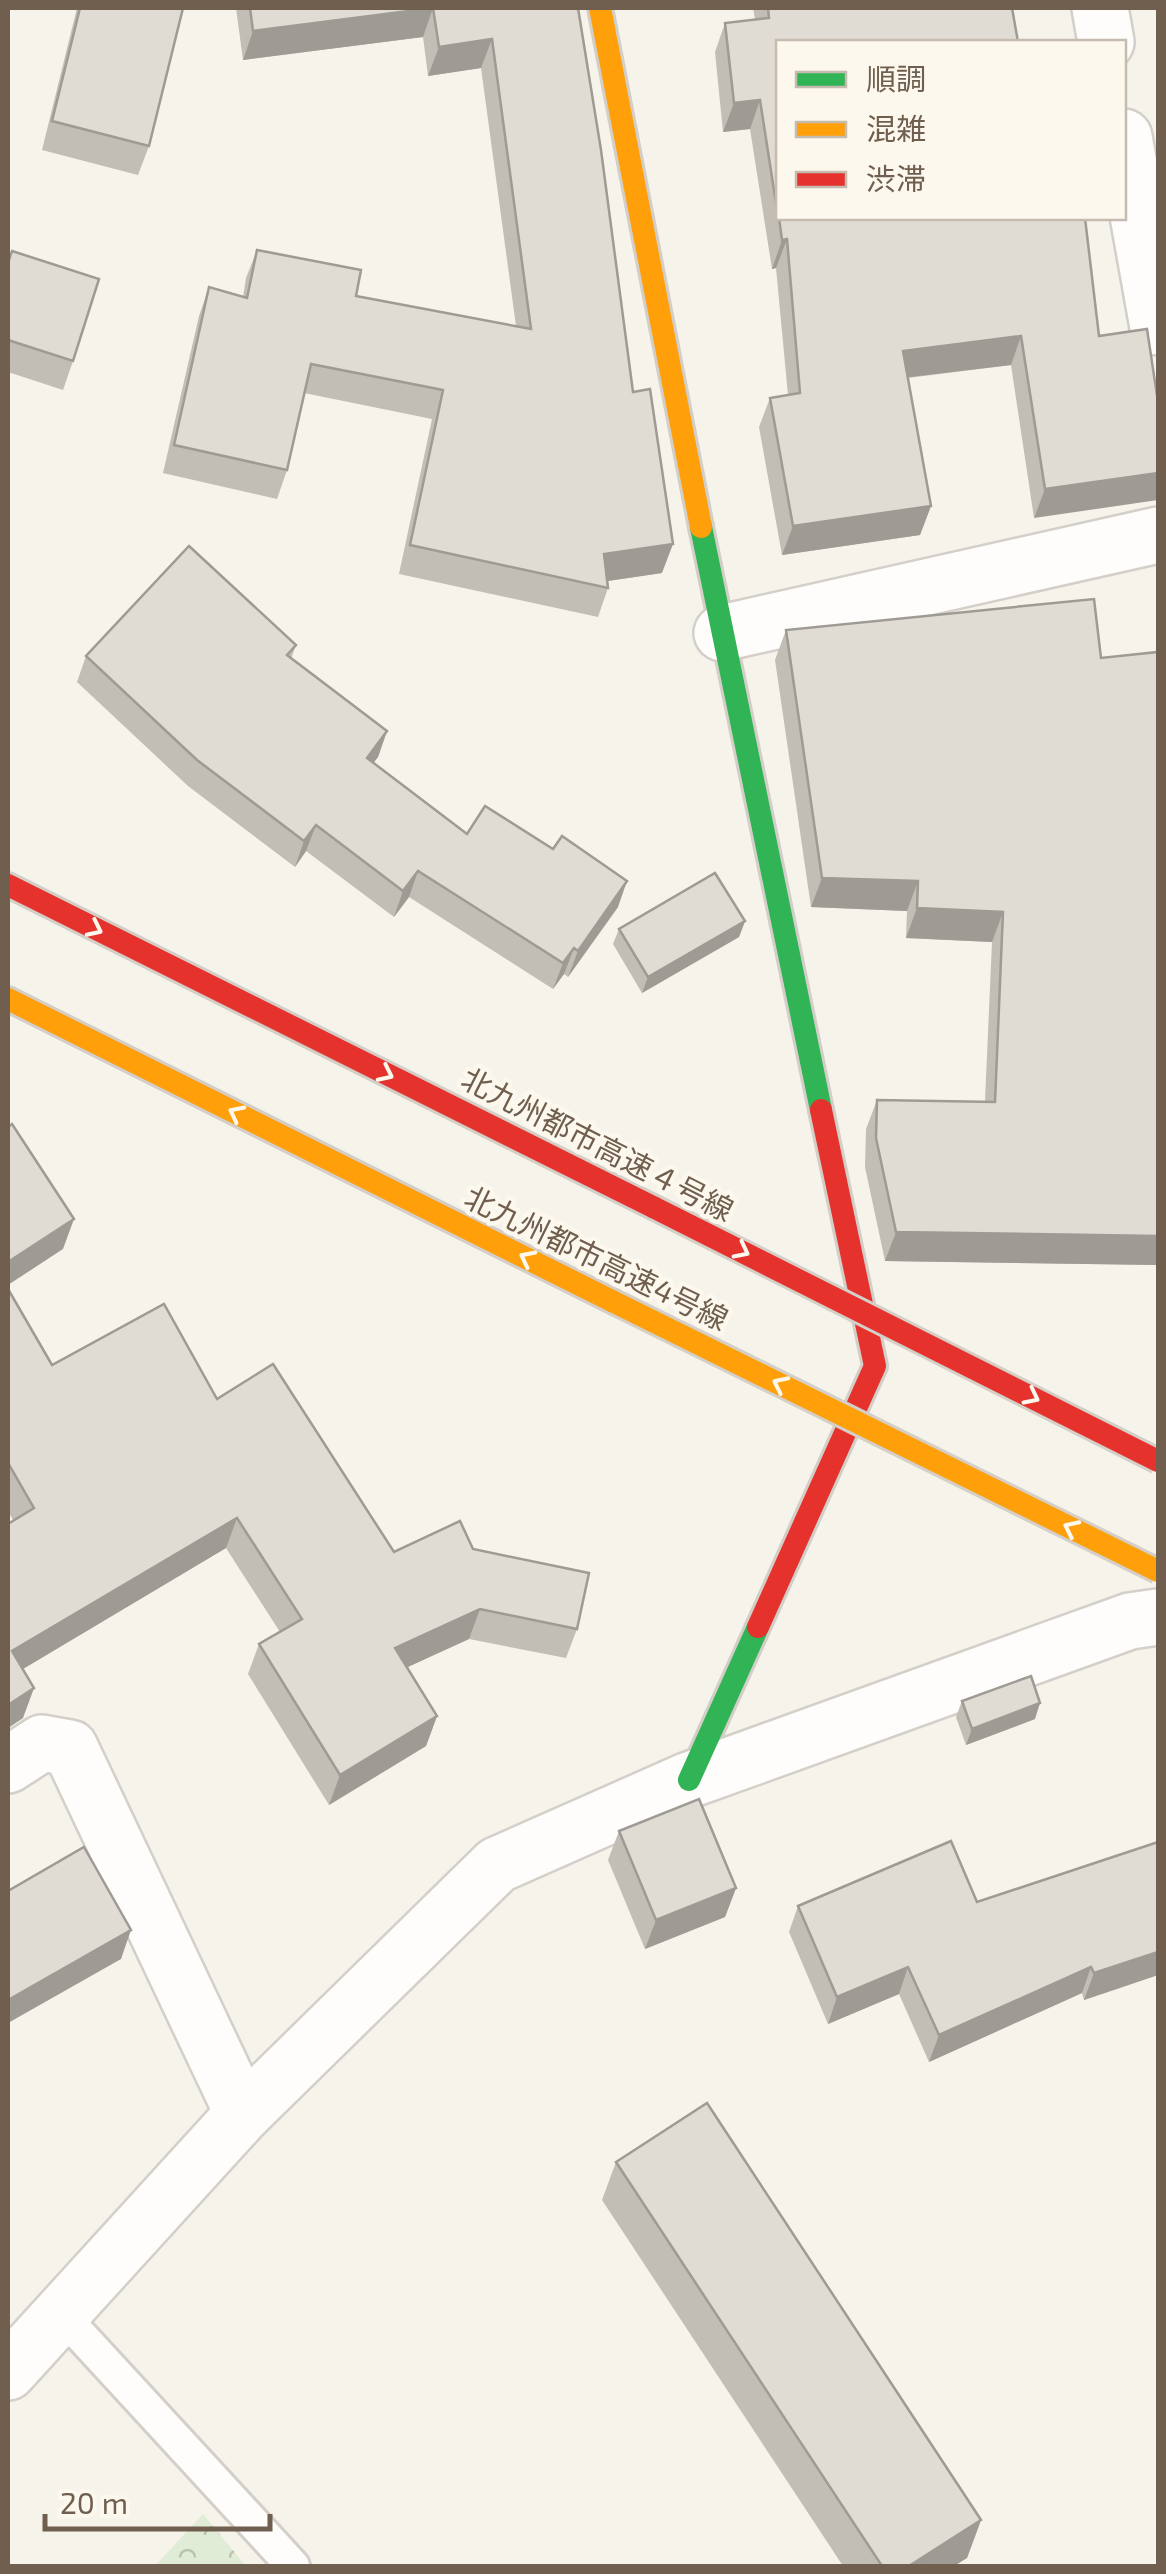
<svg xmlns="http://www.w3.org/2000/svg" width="1166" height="2574" font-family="'Exo 2','Noto Sans JP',sans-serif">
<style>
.park{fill:url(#park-crowns)}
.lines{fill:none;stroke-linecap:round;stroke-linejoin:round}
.lane-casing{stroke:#d4cfc8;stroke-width:38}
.street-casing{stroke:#d4cfc8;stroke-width:60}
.fast-casing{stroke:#d3cec7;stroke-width:28}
.slow-casing{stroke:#d3cec7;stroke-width:28}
.jam-casing{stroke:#d3cec7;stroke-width:28}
.lane{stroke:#fefdfc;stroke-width:32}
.street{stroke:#fefdfc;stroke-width:55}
.fast{stroke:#30b455;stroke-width:22}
.slow{stroke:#ff9f0a;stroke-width:22}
.jam{stroke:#e5322d;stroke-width:22}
.slow-bridge-casing{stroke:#d4cfc7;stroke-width:28;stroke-linecap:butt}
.jam-bridge-casing{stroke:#d4cfc7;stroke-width:28;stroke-linecap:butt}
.slow-bridge{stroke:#ff9f0a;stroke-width:22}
.jam-bridge{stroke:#e5322d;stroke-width:22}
.wall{fill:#c2bdb5}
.shaded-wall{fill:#9e9a94}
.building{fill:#e1dcd3;stroke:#9e9a94;stroke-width:2.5}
.oneway{stroke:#fdf8ed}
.labels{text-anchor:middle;stroke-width:9;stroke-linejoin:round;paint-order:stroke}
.street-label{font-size:30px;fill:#705f4f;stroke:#fdf8ed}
</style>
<defs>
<pattern id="park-crowns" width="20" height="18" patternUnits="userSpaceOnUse" patternTransform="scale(2.5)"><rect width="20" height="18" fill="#e1ecd7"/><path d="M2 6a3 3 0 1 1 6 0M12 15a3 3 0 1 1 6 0" fill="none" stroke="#bbc2b1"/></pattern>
</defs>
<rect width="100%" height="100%" fill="#f6f3eb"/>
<polygon class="park" points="203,2514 246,2566 155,2566"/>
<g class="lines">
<g class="lane-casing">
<polyline id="lane" points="61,2314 293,2566"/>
</g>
<g class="street-casing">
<g id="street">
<polyline points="1100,8 1106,42"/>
<polyline points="1124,137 1158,327"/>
<polyline points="722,633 1158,535"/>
<polyline points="8,1765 42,1743 70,1748 243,2114"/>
<polyline points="8,2372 243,2114 497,1865 689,1780 1130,1621 1158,1617"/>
</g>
</g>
<g class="fast-casing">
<g id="fast">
<polyline points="701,527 821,1110"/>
<polyline points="689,1780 758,1627"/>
</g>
</g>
<g class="slow-casing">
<g id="slow">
<polyline points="600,8 701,527"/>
<polyline points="8,999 614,1302"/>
</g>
</g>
<g class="jam-casing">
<g id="jam">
<polyline points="8,885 655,1208"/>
<polyline points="758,1627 875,1366 821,1110"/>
</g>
</g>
<use href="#lane" class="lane"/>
<use href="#street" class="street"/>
<use href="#fast" class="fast"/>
<use href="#slow" class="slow"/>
<use href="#jam" class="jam"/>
<g class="slow-bridge-casing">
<polyline id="slow-bridge" points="614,1302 1158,1571"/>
</g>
<g class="jam-bridge-casing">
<polyline id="jam-bridge" points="655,1208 1158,1461"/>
</g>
<use href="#slow-bridge" class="slow-bridge"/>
<use href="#jam-bridge" class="jam-bridge"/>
</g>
<g class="wall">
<polygon points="77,8 183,8 149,146 138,175 42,150"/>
<polygon points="236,8 578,8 633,392 662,573 608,581 608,588 598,617 399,574 432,419 304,393 287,470 277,499 163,473 199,316 209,287 243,297 246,278 257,250 356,296 516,326 481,68 428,76 423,37 243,60"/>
<polygon points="753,8 1012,8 778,42 1099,336 1147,329 1034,518 1011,365 908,378 931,506 920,535 782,555 759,427 770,398 788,395 776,268 772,269 750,129 723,132 715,52 725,23 755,19"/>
<polygon points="8,260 73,361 63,390 8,372"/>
<polygon points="786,630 1101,658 1158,652 1158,1265 885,1261 865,1167 866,1129 877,1100 985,1101 992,942 906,938 907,911 811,907 775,660"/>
<polygon points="296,645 291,659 387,731 378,757 373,763 467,834 618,907 568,977 564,974 553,989 409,897 394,917 306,851 295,867 188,786 77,682 86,656"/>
<polygon points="745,921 739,937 642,993 613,944 619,929"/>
<polygon points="8,1289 52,1365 217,1399 394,1552 473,1549 577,1629 566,1658 469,1639 407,1667 437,1716 426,1746 329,1805 248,1674 259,1644 280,1632 226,1548 22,1669 23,1718 8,1728 8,1524 13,1520 8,1511"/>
<polygon points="962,1701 1035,1719 966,1745 956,1717"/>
<polygon points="619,1831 736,1888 725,1917 645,1949 608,1860"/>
<polygon points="1158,1842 1158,1975 1084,2000 1082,1993 929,2062 899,1994 828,2024 789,1932 798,1906 977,1902"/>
<polygon points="616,2162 981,2520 967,2558 954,2566 843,2566 602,2200"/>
</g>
<g class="shaded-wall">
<polygon points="433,8 423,37 243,60 253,31"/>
<polygon points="492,39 481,68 428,76 439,47"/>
<polygon points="760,100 750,129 723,132 734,103"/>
<polygon points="787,239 776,268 772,269 782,240"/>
<polygon points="1021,336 1011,365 893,379 903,351"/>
<polygon points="1158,473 1158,500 1034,518 1045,489"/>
<polygon points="931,506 920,535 782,555 793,526"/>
<polygon points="673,544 662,573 594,583 604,554"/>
<polygon points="387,731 378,757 357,784 367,758"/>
<polygon points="316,825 306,851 295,867 304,841"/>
<polygon points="418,871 409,897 394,917 403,891"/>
<polygon points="822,878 918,881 907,911 811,907"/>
<polygon points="627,881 618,907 568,977 578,951"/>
<polygon points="917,908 1003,912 992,942 906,938"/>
<polygon points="745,921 739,937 642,993 648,977"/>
<polygon points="574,948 564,974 553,989 563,963"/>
<polygon points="74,1219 63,1249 8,1285 8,1262"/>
<polygon points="896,1232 1158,1236 1158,1265 885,1261"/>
<polygon points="237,1518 226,1548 8,1678 12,1651"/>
<polygon points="480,1609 469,1639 384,1678 395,1648"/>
<polygon points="34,1688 23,1718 8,1728 8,1705"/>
<polygon points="1040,1703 1035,1719 966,1745 972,1729"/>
<polygon points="437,1716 426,1746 329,1805 340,1775"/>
<polygon points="736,1888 725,1917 645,1949 656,1920"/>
<polygon points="131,1930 121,1959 8,2023 8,2000"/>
<polygon points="1158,1952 1158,1975 1084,2000 1094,1973"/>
<polygon points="908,1967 899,1994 828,2024 837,1997"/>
<polygon points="1091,1967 1082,1993 929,2062 939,2035"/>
<polygon points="981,2520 967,2558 954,2566 909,2566"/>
</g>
<g class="building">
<polygon points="80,8 183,8 149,146 52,121"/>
<polygon points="250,8 578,8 601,150 633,392 650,389 673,544 604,554 608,588 410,545 443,390 311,364 287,470 174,445 209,287 247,298 257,250 361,270 356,296 531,329 492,39 439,47 433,8 253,31"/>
<polygon points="768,8 1012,8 1018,42 778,42 778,216 760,100 734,103 725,23 769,18"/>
<polygon points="779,218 1085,218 1099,336 1147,329 1158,402 1158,473 1045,489 1021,336 903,351 931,506 793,526 770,398 800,393 787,239 782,240"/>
<polygon points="12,251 99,279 73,361 8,340 8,260 9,260"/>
<polygon points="189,546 296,645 287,655 387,731 367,758 467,834 485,806 553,849 562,836 627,881 578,951 574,948 563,963 418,871 403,891 316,825 304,841 197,760 86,656"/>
<polygon points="1094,599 1101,658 1158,652 1158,1236 896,1232 876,1138 877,1100 995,1102 1003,912 917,908 918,881 822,878 786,630"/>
<polygon points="715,873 745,921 648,977 619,929"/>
<polygon points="12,1124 74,1219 8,1262 8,1127"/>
<polygon points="8,1289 52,1365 164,1304 217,1399 273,1364 394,1552 460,1521 473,1549 589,1573 577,1629 480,1609 395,1648 437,1716 340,1775 259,1644 302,1619 237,1518 12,1651 34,1688 8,1705 8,1524 34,1508 8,1463"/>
<polygon points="1031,1676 1040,1703 972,1729 962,1701"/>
<polygon points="699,1799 736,1888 656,1920 619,1831"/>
<polygon points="951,1841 977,1902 1158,1842 1158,1952 1094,1973 1091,1967 939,2035 908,1967 837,1997 798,1906"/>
<polygon points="84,1847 131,1930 8,2000 8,1891"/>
<polygon points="707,2103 981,2520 909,2566 882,2566 616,2162"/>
</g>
<defs><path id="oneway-chevron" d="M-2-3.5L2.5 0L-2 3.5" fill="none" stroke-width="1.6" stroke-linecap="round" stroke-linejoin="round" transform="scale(2.5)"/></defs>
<g class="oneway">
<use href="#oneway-chevron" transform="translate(95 929) rotate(26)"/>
<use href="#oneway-chevron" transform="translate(386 1074) rotate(26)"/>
<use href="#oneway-chevron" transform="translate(236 1113) rotate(-153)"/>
<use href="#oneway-chevron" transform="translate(742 1251) rotate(27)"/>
<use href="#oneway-chevron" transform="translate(527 1258) rotate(-153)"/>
<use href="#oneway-chevron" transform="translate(780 1384) rotate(-154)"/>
<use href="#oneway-chevron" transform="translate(1032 1397) rotate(27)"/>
<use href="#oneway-chevron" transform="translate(1071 1528) rotate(-154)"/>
</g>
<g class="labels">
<g class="street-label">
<text transform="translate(597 1145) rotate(27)" y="10">北九州都市高速４号線</text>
<text transform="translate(596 1259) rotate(26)" y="10">北九州都市高速4号線</text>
</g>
</g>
<rect width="1166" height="2574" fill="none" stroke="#705f4f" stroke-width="20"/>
<rect x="776" y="40" width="350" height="180" fill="#fdf8ed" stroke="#c5bbae" stroke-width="2.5"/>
<rect x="796" y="72" width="50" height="15" fill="#30b455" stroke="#c5bbae" stroke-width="2.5"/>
<text x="866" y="90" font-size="30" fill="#705f4f">順調</text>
<rect x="796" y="122" width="50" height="15" fill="#ff9f0a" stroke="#c5bbae" stroke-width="2.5"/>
<text x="866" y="140" font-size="30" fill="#705f4f">混雑</text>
<rect x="796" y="172" width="50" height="15" fill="#e5322d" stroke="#c5bbae" stroke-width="2.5"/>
<text x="866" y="190" font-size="30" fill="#705f4f">渋滞</text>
<path d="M45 2514v15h225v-15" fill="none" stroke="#705f4f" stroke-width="5"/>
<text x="60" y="2514" font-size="30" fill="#705f4f" stroke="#fdf8ed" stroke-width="8" paint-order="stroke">20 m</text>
</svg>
